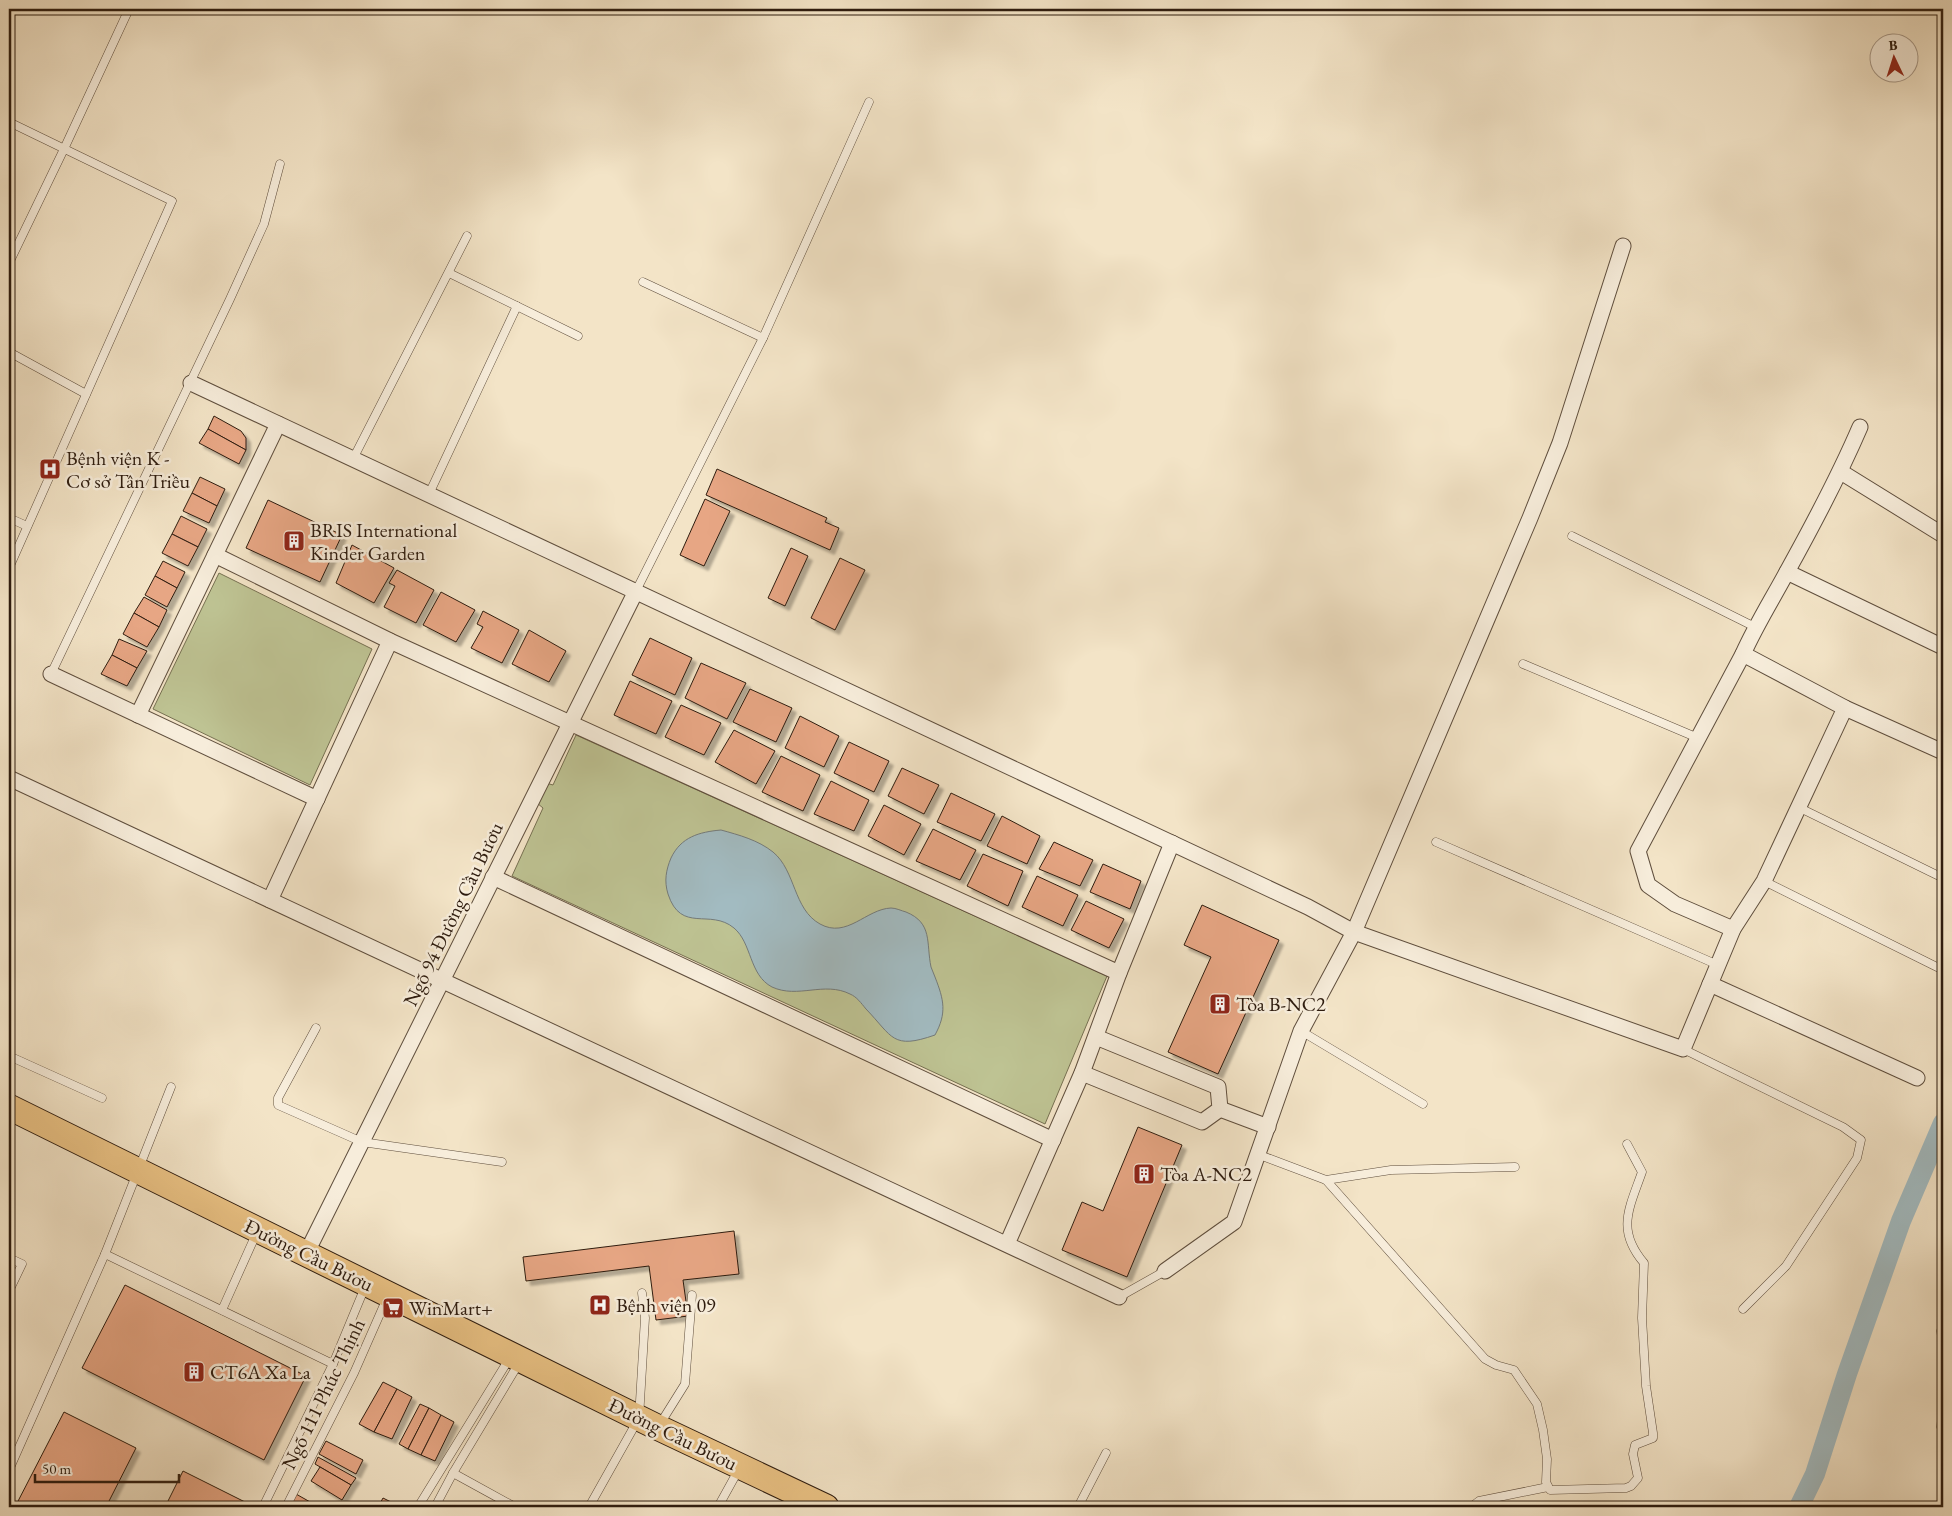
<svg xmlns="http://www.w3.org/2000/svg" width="1952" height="1516" font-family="'EB Garamond',serif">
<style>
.green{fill:#bec393;stroke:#767051}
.water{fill:#a2bbc1;stroke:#747b7a}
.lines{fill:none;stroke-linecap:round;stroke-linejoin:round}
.canal{stroke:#a2bbc1;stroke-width:20}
.building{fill:#e7a684;stroke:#2e1c0f;filter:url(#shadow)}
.lane-casing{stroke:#5f4e3d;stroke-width:9}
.street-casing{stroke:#5f4e3d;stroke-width:17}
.primary-casing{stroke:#2e1c0f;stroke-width:27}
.lane{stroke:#f7eddb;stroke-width:8}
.street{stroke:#f7eddb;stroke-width:15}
.primary{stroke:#eac284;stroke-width:25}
.labels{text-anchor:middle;stroke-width:5;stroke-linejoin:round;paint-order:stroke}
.poi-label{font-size:20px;fill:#2e1c0f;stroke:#f7eddb;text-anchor:start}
.street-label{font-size:20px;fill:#2e1c0f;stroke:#f7eddb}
</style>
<defs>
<filter id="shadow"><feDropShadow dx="4.5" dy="4.5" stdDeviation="1" flood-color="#0004"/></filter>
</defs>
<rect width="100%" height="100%" fill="#f3e4c7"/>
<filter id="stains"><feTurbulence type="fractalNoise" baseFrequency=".004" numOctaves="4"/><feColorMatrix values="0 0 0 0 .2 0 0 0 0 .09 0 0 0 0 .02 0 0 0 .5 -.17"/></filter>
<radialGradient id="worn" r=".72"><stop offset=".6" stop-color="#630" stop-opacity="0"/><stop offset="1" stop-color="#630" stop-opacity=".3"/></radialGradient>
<g class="green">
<polygon points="219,573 372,649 310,785 153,709"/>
<polygon points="576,735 1107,976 1045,1124 512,876 543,808 537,803 546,783 553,785"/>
</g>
<path class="water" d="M 721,830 C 739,835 758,840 773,852 C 796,871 793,909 820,924 C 847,939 866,909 891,908 C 896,908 902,911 906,912 C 933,923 926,943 931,967 C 932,970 934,974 935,977 C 944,1000 947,1013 935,1035 C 892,1050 893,1037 866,1009 C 861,1003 857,997 850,994 C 824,981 798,999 772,987 C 749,975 752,943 734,928 C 710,908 681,934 668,894 C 664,881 666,870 671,858 C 681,837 699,832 721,830 Z"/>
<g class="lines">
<polyline class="canal" points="1799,1507 1815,1474 1847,1374 1901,1221 1943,1123"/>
</g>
<g class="building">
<polygon points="214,416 241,431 246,438 246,450 208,429"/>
<polygon points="208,429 246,450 239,464 199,443"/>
<polygon points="717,469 827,518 825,522 839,528 830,550 706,495"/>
<polygon points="200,477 225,489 217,506 192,493"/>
<polygon points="192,493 217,506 209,523 183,511"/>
<polygon points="705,499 730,511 704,566 680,555"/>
<polygon points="268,500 342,535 320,582 246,548"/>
<polygon points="181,516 207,529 198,547 172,534"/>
<polygon points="172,534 198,547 188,566 162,553"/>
<polygon points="352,545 394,568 374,603 336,583"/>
<polygon points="791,548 808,556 785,606 768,598"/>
<polygon points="840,558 865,570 835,630 811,618"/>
<polygon points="163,561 185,572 177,588 155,576"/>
<polygon points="397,570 434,590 416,623 384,607 395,586 389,583"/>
<polygon points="155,576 177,588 167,607 145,595"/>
<polygon points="441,592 475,610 456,642 423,625"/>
<polygon points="144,597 167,610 159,627 134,613"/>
<polygon points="483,611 519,630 502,663 471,648 483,627 477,624"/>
<polygon points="134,613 159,627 147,647 123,634"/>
<polygon points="529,630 566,651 549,682 512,664"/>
<polygon points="650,638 692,658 675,695 632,675"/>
<polygon points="119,639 147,651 137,668 112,655"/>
<polygon points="112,655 137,668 127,686 101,674"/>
<polygon points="701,663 746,683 727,719 685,698"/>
<polygon points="630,681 672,701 656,734 614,715"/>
<polygon points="750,689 792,708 776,742 733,722"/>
<polygon points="681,705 721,723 704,755 665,737"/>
<polygon points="800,716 839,736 824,767 785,748"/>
<polygon points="734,730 775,751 756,784 715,762"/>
<polygon points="849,742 889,761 874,792 834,773"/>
<polygon points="781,756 820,775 803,811 762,792"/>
<polygon points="902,768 939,785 924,814 888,796"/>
<polygon points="831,781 869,800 854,831 814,814"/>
<polygon points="951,793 995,814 981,841 937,822"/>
<polygon points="884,805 921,824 904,855 868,836"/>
<polygon points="1002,816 1040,836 1027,864 987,846"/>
<polygon points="933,829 976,850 960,880 916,861"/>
<polygon points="1054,842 1093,860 1080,886 1039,869"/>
<polygon points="983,854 1023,871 1008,906 967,886"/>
<polygon points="1103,864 1141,881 1130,909 1090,892"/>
<polygon points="1037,876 1078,895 1063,926 1022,907"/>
<polygon points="1086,901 1124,919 1109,948 1071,930"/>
<polygon points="1202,905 1279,940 1218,1074 1168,1052 1211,957 1184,945"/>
<polygon points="1138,1127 1182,1145 1127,1277 1062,1250 1082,1202 1103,1211"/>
<polygon points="734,1231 739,1274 683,1280 688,1316 656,1320 649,1266 526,1281 523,1257"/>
<polygon points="125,1285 306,1376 264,1460 82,1368"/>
<polygon points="383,1382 397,1389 374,1432 359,1424"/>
<polygon points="397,1389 412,1397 392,1439 374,1432"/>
<polygon points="420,1404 429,1408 408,1449 399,1444"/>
<polygon points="429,1408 441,1415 421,1455 408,1449"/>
<polygon points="64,1412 136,1448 106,1507 15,1507"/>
<polygon points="441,1415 454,1422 435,1461 421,1455"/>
<polygon points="326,1441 363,1460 356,1474 319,1454"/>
<polygon points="318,1457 356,1478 351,1485 315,1464"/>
<polygon points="320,1467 351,1485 342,1500 311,1481"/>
<polygon points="183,1471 255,1507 165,1507"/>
<polygon points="296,1494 319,1507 289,1506"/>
<polygon points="383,1498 401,1507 378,1507"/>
</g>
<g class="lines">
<g class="lane-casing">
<g id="lane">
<polyline points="9,122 172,201 9,568"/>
<polyline points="9,263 64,149 129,9"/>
<polyline points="449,273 578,336"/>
<polyline points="643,282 763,338"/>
<polyline points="9,352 86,394"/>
<polyline points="353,459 467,236"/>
<polyline points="429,494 517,306"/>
<polyline points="9,518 27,526"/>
<polyline points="1572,536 1755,627"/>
<polyline points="636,591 763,338 869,102"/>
<polyline points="1523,664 1698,738"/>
<polyline points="51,674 230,299 264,224 280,164"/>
<polyline points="1800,808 1943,878"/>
<polyline points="1436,842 1718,965"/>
<polyline points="1764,881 1943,970"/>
<polyline points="316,1028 278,1098 278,1105 362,1142 502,1162"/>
<polyline points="1301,1031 1423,1104"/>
<polyline points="1683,1049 1843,1127 1861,1140 1857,1158 1786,1266 1743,1309"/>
<polyline points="9,1056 102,1098"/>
<polyline points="1257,1154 1326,1180 1391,1170 1515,1167"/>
<path d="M 1326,1180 L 1485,1359 L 1496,1365 L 1514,1370 L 1537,1404 L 1543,1430 L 1547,1459 L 1546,1482 L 1550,1490 L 1626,1488 L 1631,1486 L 1638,1478 L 1633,1454 L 1635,1445 L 1653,1438 L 1653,1433 L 1646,1386 L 1642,1318 L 1644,1263 C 1616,1230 1629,1209 1642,1172 L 1627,1144"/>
<polyline points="105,1254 333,1364 365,1287"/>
<polyline points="9,1258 22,1264 9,1291"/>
<polyline points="1119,1297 1165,1271"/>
<polyline points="222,1310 257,1232"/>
<polyline points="1943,1324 1941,1331 1943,1347"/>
<polyline points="1943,1405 1941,1427 1943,1430"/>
<polyline points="660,1424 685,1384 692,1295"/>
<polyline points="9,1470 105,1254 171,1087"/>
<polyline points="453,1473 515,1507"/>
<polyline points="263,1507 333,1364"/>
<polyline points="286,1507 354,1373 387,1298"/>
<polyline points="418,1507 509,1359"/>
<polyline points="435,1507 453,1473 519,1363"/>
<polyline points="589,1507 639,1418 645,1318 642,1293"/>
<polyline points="718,1507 739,1469"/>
<polyline points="1078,1507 1106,1453"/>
<polyline points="1471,1507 1479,1501 1548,1487"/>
</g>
</g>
<g class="street-casing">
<g id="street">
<polyline points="191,383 1308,907 1354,932 1683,1049 1733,929 1764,881 1845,708"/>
<polyline points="1841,472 1943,535"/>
<polyline points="215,555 390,641 1119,973"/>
<polyline points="1787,572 1943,647"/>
<polyline points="1743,654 1845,708 1943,752"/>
<polyline points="51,674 317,799"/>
<polyline points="138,715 278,424"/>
<polyline points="9,778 1119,1297"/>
<polyline points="493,877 1053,1140"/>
<polyline points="270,900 390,641"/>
<path d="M 1733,929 L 1675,904 L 1648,885 L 1638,851 L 1743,654 C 1756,625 1773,598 1788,570 C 1814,523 1839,476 1860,427"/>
<polyline points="1710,984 1917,1078"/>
<polyline points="1082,1073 1202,1122 1220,1109 1218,1087 1096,1037"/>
<polyline points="1220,1109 1268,1127"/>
<polyline points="1007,1244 1082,1073 1119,973 1172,843"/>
<polyline points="306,1254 636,591"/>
<polyline points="1165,1271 1234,1222 1301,1031 1354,932 1530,518 1560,443 1623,246"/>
</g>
</g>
<g class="primary-casing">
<polyline id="primary" points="9,1107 657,1427 826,1507"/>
</g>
<use href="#lane" class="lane"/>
<use href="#street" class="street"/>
<use href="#primary" class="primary"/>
</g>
<defs>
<g id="hospital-square" transform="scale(1.125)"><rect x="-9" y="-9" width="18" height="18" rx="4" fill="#8f2418" stroke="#f7eddb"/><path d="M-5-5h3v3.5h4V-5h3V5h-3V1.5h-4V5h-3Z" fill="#fff"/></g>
<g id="building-square" transform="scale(1.125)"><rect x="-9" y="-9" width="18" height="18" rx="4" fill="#8f2418" stroke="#f7eddb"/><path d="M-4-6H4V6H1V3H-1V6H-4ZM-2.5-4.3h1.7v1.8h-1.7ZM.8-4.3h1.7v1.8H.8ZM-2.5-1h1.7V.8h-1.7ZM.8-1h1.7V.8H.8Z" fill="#fff"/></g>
<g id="supermarket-square" transform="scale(1.125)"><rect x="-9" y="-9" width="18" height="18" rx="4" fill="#8f2418" stroke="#f7eddb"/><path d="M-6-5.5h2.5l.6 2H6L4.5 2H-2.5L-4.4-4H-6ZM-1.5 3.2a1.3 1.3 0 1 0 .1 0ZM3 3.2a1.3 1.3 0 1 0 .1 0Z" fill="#fff"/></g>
</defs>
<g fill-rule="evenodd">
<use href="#hospital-square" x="50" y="469"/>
<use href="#building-square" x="294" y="541"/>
<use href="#building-square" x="1220" y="1004"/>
<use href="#building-square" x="1144" y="1174"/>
<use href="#hospital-square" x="600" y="1305"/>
<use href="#supermarket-square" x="393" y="1308"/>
<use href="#building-square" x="194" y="1372"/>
</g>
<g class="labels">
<g class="poi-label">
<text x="66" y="465">Bệnh viện K -<tspan x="66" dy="23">Cơ sở Tân Triều</tspan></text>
<text x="310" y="537">BRIS International<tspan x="310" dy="23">Kinder Garden</tspan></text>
<text x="1236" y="1011">Tòa B-NC2</text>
<text x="1160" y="1181">Tòa A-NC2</text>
<text x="616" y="1312">Bệnh viện 09</text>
<text x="409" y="1315">WinMart+</text>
<text x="210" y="1379">CT6A Xa La</text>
</g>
<g class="street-label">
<text transform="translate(453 914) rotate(-64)" y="7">Ngõ 94 Đường Cầu Bươu</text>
<text transform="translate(309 1255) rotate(26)" y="7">Đường Cầu Bươu</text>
<text transform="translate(323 1394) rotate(-64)" y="7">Ngõ 111 Phúc Thịnh</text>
<text transform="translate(673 1434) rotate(26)" y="7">Đường Cầu Bươu</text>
</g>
</g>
<rect width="1952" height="1516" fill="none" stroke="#f3e4c7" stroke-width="30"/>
<rect x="10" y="10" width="1932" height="1496" fill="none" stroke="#2e1c0f" stroke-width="2.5"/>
<rect x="15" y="15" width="1922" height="1486" fill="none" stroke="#2e1c0f"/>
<g transform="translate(1894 58) rotate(356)"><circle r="24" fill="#f7eddb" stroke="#a79989"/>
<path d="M0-4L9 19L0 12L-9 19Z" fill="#8f2418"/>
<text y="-8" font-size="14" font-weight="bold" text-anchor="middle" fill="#2e1c0f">B</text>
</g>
<path d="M35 1474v8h144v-8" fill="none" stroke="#2e1c0f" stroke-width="2.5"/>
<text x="42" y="1474" font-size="15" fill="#2e1c0f" stroke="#f7eddb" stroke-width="4" paint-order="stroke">50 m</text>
<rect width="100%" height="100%" filter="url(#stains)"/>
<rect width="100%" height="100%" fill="url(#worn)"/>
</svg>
